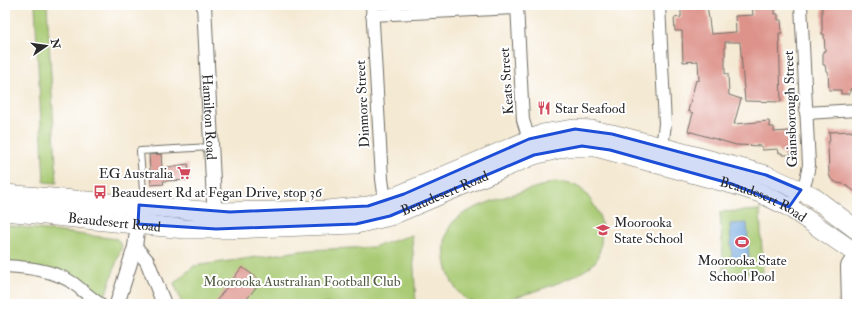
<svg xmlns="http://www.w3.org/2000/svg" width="862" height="309" font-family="'IM FELL Double Pica',serif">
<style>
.green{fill:#a9ca73;stroke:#6a7a4f}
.water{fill:#72a7df;stroke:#4e6985}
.building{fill:#dd938a}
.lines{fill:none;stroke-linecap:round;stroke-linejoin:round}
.service-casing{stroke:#716e66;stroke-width:8}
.minor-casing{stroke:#716e66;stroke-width:14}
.tertiary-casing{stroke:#716e66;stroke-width:16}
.trunk-casing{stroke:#716e66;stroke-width:20}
.service{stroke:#fff;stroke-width:6}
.minor{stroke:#fff;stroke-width:12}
.tertiary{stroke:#fff;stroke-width:14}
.trunk{stroke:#fff;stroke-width:19}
.marked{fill:#1d4ed8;fill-opacity:0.2;stroke:#1d4ed8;stroke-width:3;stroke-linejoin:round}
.labels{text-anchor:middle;stroke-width:4;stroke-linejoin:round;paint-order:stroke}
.street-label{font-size:14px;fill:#2b2b2b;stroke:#fff}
.poi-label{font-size:14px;fill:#2b2b2b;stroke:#fff;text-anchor:start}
.park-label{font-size:14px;fill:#515b41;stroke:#fff}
</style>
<rect width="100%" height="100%" fill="#fff"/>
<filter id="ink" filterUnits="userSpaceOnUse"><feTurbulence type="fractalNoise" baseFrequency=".025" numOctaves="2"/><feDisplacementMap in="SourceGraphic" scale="8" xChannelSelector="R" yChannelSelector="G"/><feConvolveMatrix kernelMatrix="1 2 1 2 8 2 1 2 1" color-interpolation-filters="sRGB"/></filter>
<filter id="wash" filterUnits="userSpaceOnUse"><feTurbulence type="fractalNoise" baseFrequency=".012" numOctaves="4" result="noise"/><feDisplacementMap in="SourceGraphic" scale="16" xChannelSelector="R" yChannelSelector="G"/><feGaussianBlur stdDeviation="0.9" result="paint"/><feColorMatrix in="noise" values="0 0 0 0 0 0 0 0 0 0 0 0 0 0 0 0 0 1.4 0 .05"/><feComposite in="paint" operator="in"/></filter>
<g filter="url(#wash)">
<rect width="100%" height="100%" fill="#f4e9d3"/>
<g class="green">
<polygon points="35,5 47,5 57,183 44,182"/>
<path d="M 554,182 C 563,183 572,183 580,188 C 587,193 598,210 600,218 C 603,228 602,254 595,262 C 581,279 520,296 498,302 C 488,305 475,305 466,299 C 445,285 437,241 453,222 C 469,204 530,190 554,182 Z"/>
<polygon points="760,210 763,272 724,274 720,212"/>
<polygon points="5,225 117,239 122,245 106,294 101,296 5,262"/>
<polygon points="412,235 416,304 182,304 174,283 194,266 307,250 373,247"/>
</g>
<polygon class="water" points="747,223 749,260 732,261 730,224"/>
<g id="blocks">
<g class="building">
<polygon points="687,5 707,5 711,34 736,32 735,16 753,15 752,5 775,5 775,14 778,14 778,20 781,20 782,33 779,33 781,102 745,101 740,42 725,42 725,74 728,74 729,95 741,99 734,124 769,121 770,127 774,127 774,132 789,131 789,134 790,134 791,155 782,155 782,153 779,153 778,149 762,150 762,146 736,145 688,131 693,113 688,111 696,80 699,81 698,61 683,62 682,31 675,31 674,18 681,17 681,7"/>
<polygon points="822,5 857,5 857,89 850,89 850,94 841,94 841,90 829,90 828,71 826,71 825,65 823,65 823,51 825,51 824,34 822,34"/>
<polygon points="851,131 851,132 857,132 857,193 844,184 837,183 831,179 829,174 828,142 830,141 829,132"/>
<polygon points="161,154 162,168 188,164 190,180 163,181 164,184 151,185 149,155"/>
<polygon points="242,267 261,281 243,304 214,304"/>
</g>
</g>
</g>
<g filter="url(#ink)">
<use href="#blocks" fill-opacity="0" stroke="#716e66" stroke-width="1"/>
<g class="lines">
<g class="service-casing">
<polyline id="service" points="140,204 143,191 140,151 211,147"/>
</g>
<g class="minor-casing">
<g id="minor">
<polyline points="372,5 382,179 385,201"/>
<polyline points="517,5 523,120 531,146"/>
<polyline points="659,5 665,124 662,147"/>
<polyline points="372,15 517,8"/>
<polyline points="806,113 857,110"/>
<polyline points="796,197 806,180 809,165 801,5"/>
<path d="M 5,266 C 28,267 54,270 73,283 C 82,290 91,298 100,304"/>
<polyline points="848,304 847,266 855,253"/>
</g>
</g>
<g class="tertiary-casing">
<g id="tertiary">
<path id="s1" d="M 204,5 L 215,221"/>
<polyline points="135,247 147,261 164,304"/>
<polyline points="117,304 135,247 139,215"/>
</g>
</g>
<g class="trunk-casing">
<g id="trunk">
<polyline points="5,194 215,212 327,210 368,206 385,201 543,134 575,129 592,130 612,134 766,175 812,196 857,230"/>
<path id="s2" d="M 5,211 L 185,229 L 233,229 L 356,224 L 390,216 L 534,155 L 566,147 L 596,147 L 732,184 L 760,193 L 789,207 L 857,254"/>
</g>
</g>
<use href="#service" class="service"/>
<use href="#minor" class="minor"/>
<use href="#tertiary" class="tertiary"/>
<use href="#trunk" class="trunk"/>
</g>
</g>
<path class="marked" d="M 575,129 L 612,134 L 766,175 L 801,190 L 789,207 L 732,184 L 610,150 L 582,146 L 534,155 L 390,216 L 356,224 L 216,229 L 138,224 L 139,205 L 230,212 L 368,206 L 404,194 L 529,139 Z"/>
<defs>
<g id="restaurant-bare" transform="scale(1.08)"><path d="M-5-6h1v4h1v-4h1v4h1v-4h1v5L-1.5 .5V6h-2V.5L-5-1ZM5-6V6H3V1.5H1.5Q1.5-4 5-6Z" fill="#d1495b" stroke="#fff" stroke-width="2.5" paint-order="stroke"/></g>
<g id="supermarket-bare" transform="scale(1.08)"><path d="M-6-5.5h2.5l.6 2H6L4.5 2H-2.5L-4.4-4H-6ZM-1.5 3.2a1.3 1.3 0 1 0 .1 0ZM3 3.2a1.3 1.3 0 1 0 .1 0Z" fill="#d1495b" stroke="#fff" stroke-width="2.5" paint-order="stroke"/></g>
<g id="bus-bare" transform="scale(1.08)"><path d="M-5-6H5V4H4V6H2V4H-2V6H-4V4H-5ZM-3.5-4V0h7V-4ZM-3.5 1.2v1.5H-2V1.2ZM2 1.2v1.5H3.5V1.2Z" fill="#d1495b" stroke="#fff" stroke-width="2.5" paint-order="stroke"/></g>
<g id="school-bare" transform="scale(1.08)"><path d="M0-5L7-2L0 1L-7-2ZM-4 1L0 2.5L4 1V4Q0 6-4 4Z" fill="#d1495b" stroke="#fff" stroke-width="2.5" paint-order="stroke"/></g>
<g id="stadium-bare" transform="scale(1.08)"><path d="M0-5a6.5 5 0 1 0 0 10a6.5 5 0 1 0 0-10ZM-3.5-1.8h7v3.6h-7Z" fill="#d1495b" stroke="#fff" stroke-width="2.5" paint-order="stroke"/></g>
</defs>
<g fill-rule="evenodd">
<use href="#restaurant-bare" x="544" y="108"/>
<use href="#supermarket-bare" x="184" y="173"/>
<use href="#bus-bare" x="100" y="192"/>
<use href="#school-bare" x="603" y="230"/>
<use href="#stadium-bare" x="742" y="242"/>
</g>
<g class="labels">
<g class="street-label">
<text transform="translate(506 81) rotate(-94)" y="5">Keats Street</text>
<text transform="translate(362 104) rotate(-93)" y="5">Dinmore Street</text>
<text transform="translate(790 109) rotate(-92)" y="5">Gainsborough Street</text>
<text dy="5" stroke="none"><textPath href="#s1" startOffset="112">Hamilton Road</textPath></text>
<text dy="5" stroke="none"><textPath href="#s2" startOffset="446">Beaudesert Road</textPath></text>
<text dy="5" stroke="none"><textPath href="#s2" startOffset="782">Beaudesert Road</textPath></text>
<text dy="5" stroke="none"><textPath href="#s2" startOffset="110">Beaudesert Road</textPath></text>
</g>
<g class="poi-label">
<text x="555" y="113">Star Seafood</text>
<text x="173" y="178" text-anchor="end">EG Australia</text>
<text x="111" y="197">Beaudesert Rd at Fegan Drive, stop 36</text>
<text x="614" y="227">Moorooka<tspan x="614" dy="16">State School</tspan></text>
<text x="742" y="265" text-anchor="middle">Moorooka State<tspan x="742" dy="16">School Pool</tspan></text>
</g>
<g class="park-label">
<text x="302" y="286">Moorooka Australian Football Club</text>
</g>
</g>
<rect width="862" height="309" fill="none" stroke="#fff" stroke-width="20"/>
<g transform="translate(46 46) rotate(77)" stroke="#ffffff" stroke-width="3" paint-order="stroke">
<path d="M0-3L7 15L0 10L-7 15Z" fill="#2b2b2b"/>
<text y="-6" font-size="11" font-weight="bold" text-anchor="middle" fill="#2b2b2b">N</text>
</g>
</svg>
